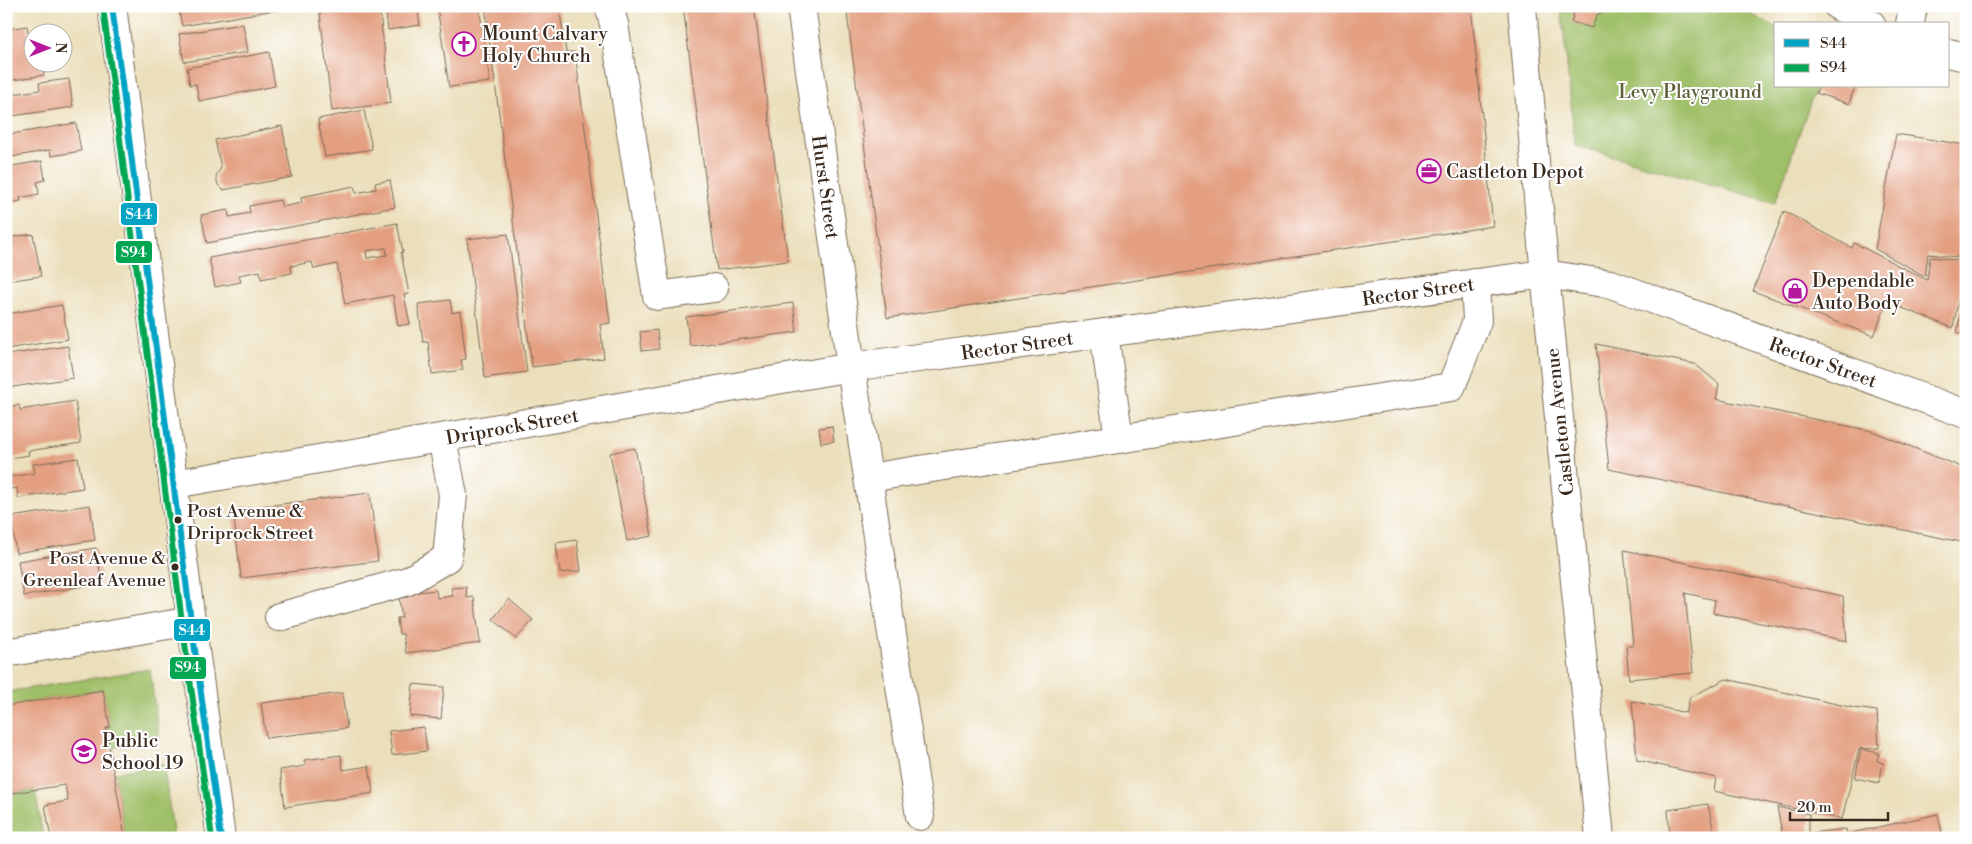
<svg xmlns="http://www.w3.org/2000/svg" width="1972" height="844" font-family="'Libre Bodoni',serif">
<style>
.green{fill:#9fbf68;stroke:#6d7443}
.building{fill:#e39f80;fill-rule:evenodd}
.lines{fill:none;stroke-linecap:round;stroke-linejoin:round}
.minor-casing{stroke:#796955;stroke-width:30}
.minor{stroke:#fff;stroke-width:28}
.bus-1-casing{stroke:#fff;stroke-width:10}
.bus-2-casing{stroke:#fff;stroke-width:10}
.bus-1{stroke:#03a3c5;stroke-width:6}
.bus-2{stroke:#00a651;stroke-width:6}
.bus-dot{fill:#3b2a1e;stroke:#fff;stroke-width:2}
.labels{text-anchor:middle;stroke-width:4;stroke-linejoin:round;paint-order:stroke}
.bus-label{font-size:18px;fill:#3b2a1e;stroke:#fff;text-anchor:start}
.poi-label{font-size:19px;fill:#3b2a1e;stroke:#fff;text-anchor:start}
.park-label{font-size:19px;fill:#5e5e38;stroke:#fff}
.street-label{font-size:19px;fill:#3b2a1e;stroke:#fff}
.line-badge{stroke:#fff;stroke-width:2}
.badge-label{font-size:14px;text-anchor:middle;font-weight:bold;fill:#fff}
</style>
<rect width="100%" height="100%" fill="#fff"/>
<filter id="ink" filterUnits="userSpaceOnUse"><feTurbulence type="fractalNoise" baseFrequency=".02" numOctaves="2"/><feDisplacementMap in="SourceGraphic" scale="10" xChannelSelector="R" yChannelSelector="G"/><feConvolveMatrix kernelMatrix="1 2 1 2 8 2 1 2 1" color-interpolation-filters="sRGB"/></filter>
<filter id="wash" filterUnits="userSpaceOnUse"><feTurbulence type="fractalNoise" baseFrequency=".0096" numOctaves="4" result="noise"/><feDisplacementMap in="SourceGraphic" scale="20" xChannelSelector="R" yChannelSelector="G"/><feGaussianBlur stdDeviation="1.12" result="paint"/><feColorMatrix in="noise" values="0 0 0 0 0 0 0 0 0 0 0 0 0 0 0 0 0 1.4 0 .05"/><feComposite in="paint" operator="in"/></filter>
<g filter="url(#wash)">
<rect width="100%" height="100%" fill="#ebdfbb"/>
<g class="green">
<polygon points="1561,6 1735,6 1776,27 1776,86 1816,86 1775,203 1575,145"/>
<polygon points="150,669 159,739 110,748 106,728 110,727 103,690 6,706 6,692"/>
<polygon points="163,763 174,838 125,838 114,773"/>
<polygon points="35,790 43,838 6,838 6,794"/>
</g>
<g id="blocks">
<g class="building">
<polygon points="178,6 275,6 275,10 182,26"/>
<polygon points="319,6 379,6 391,103 332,111"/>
<polygon points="385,6 417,6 420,25 388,30"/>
<polygon points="437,6 479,6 490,82 449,87"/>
<polygon points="485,6 559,6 566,52 575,52 610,323 600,325 604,358 532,367"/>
<polygon points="683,6 754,6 788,261 717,270"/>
<polygon points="846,6 1471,6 1493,226 887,318"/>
<polygon points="1576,6 1616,6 1597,15 1592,28 1571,22"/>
<polygon points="243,24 248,52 184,62 179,34"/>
<polygon points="27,26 31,49 32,49 32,62 42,62 44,75 7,81 6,29"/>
<polygon points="269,52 275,86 199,101 196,84 190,85 187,68"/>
<polygon points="69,79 73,107 6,117 6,95 40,90 39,83"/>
<polygon points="1819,86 1855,86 1849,104 1816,93"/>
<polygon points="364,110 372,149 325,157 318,119"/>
<polygon points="76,123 81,151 51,156 50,150 6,158 6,135"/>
<polygon points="282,126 292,177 223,190 218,185 216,176 221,168 215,140"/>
<polygon points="1896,134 1966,145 1966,258 1928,254 1925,276 1875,249"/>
<polygon points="42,161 45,180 37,182 39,194 20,198 21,201 6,203 6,167"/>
<polygon points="390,180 395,207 207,243 201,215 228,210 229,217 250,213 249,206 280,200 282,207 302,203 301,197 354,186 356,193 376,189 375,183"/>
<polygon points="1784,211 1852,248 1854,243 1927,280 1930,257 1966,261 1953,328 1887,302 1874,336 1753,291"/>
<path d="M 397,223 L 403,252 L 401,252 L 409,294 L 404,295 L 410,324 L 398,326 L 393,295 L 345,304 L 337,264 L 314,269 L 312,262 L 291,266 L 292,273 L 261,279 L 260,271 L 239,275 L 241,282 L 215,287 L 209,258 ZM 386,248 L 387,255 L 367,258 L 366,251 Z"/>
<polygon points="33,234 41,276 6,281 6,238"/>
<polygon points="508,234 527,372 485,378 467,239"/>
<polygon points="1965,286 1966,286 1966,334 1957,333"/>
<polygon points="450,300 452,313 460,311 466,359 461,360 463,370 432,374 428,342 423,342 418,304"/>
<polygon points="793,303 797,332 690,346 686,317"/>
<polygon points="62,305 68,339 6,349 6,314"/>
<polygon points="657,330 659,349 642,351 640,332"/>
<polygon points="1596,344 1695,364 1719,384 1716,399 1872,431 1966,469 1966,543 1609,469"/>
<polygon points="68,346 73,378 6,388 6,355"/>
<polygon points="75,401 81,443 28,451 29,455 9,458 6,438 6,407 19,405 20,410"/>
<polygon points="832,426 834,441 821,443 819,428"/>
<polygon points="635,448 652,536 627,541 610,453"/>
<polygon points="78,458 83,488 18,498 17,488 11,489 10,477 35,473 33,464"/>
<polygon points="370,493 378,561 241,578 233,510"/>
<polygon points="90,505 95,540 16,553 11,517"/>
<polygon points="577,540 581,571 560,573 556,543"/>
<polygon points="96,548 102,583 24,596 18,561"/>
<polygon points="1624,550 1843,596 1847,641 1713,613 1715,600 1685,593 1693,673 1629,679 1626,646 1633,646"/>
<polygon points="466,587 467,598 474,597 480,643 406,653 403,634 399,634 397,618 402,618 399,598 408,597 408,593 436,590 437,598 453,596 451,588"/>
<polygon points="509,599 533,620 516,639 493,619"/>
<polygon points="1726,679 1854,708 1877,711 1879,748 1859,749 1842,819 1714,791 1716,778 1637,760 1632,701 1686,713 1690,697"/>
<polygon points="413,684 444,687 441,719 410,716"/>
<polygon points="103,690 110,727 106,728 125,838 51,838 45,805 68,801 65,785 6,794 6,706"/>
<polygon points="342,693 347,728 266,738 261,703"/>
<polygon points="424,727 427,751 392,755 389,731"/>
<polygon points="1861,749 1879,753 1877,761 1883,763 1879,783 1855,778"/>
<polygon points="341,755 343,770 369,766 373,793 285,807 280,770 305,766 304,760"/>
<polygon points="1708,804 1715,838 1670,838 1668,810"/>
<polygon points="1777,807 1809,814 1809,833 1846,829 1848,838 1783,838"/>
<polygon points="1938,814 1943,838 1852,838 1851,833"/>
</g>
</g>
</g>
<g filter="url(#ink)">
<use href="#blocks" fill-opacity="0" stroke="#796955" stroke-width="1"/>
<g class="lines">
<g class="minor-casing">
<g id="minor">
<polyline points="112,6 191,621 221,838"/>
<polyline points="609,6 614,24 657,296 714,288"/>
<polyline points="801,6 851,367 920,816"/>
<polyline points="1522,6 1541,233 1600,838"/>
<polyline points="1838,6 1871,24"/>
<polyline points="1910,24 1913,6"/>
<polyline points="1948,53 1966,57"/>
<polyline points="1104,333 1119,439"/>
<polyline points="868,478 1451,387 1477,321 1475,283"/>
<polyline points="174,484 851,367 1545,274 1611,284 1966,414"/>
<polyline points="279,617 408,581 447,558 453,495 442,438"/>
<polyline points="6,653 191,621"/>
</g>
</g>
<use href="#minor" class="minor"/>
<g class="bus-1-casing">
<polyline id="bus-1" points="112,6 191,621 221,838"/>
</g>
<g class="bus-2-casing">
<polyline id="bus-2" points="103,7 182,622 212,838"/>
</g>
<use href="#bus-1" class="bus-1"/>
<use href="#bus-2" class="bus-2"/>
</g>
</g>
<defs>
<g id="church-ring" transform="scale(1.25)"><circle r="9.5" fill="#fff" stroke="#b5179e" stroke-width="1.5"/><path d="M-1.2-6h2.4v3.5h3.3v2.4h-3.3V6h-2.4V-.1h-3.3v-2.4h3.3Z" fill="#b5179e"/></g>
<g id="office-ring" transform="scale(1.25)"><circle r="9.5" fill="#fff" stroke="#b5179e" stroke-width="1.5"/><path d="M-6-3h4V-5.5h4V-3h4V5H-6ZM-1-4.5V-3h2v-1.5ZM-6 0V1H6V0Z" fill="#b5179e"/></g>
<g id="shop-ring" transform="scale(1.25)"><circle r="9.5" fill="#fff" stroke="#b5179e" stroke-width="1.5"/><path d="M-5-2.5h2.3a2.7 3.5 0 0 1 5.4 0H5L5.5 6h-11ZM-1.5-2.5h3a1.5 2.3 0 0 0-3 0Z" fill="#b5179e"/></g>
<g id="school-ring" transform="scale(1.25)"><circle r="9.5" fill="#fff" stroke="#b5179e" stroke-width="1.5"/><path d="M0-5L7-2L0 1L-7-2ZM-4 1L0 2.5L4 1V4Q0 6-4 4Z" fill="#b5179e"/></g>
</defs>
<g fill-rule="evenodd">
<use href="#church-ring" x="464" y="44"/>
<use href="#office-ring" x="1429" y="171"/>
<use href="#shop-ring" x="1795" y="291"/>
<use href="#school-ring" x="84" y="751"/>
</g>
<g class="bus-dot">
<circle cx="178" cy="520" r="4.5"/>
<circle cx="175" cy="567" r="4.5"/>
</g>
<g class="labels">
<g class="bus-label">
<text x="187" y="517">Post Avenue &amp;<tspan x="187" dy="22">Driprock Street</tspan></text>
<text x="166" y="564" text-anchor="end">Post Avenue &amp;<tspan x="166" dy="22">Greenleaf Avenue</tspan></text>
</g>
<g class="poi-label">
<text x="482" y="40">Mount Calvary<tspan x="482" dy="22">Holy Church</tspan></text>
<text x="1446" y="178">Castleton Depot</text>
<text x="1812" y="287">Dependable<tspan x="1812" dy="22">Auto Body</tspan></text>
<text x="102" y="747">Public<tspan x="102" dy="22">School 19</tspan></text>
</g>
<g class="park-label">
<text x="1690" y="98">Levy Playground</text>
</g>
<g class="street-label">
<text transform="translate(826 187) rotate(82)" y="7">Hurst Street</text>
<text transform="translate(1418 291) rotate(-8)" y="7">Rector Street</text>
<text transform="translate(1017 345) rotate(-8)" y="7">Rector Street</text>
<text transform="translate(1823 362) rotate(20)" y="7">Rector Street</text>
<text transform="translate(1559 422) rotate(-96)" y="7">Castleton Avenue</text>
<text transform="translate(512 426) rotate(-10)" y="7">Driprock Street</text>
</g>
</g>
<g class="line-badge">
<rect x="120" y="202" width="38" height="24" rx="5" fill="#03a3c5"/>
<rect x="115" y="240" width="38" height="24" rx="5" fill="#00a651"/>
<rect x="173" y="618" width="38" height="24" rx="5" fill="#03a3c5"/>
<rect x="169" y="656" width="38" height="24" rx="5" fill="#00a651"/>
</g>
<g class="badge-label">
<text x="139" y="219">S44</text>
<text x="134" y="257">S94</text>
<text x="192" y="635">S44</text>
<text x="188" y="672">S94</text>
</g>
<rect width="1972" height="844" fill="none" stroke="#fff" stroke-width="25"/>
<rect x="1774" y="22" width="175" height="65" fill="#ffffff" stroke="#b1aaa5"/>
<rect x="1784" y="39" width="25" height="8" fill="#03a3c5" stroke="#b1aaa5"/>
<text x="1820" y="48" font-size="15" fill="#3b2a1e">S44</text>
<rect x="1784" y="64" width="25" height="8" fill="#00a651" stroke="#b1aaa5"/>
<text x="1820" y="72" font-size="15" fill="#3b2a1e">S94</text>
<g transform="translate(48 48) rotate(90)"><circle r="24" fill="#ffffff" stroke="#b1aaa5"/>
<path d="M0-4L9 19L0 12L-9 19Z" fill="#b5179e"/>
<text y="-8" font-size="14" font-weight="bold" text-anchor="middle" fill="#3b2a1e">N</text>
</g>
<path d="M1790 812v8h98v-8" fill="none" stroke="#3b2a1e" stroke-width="2.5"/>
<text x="1797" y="812" font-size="15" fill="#3b2a1e" stroke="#ffffff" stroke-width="4" paint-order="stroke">20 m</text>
</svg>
